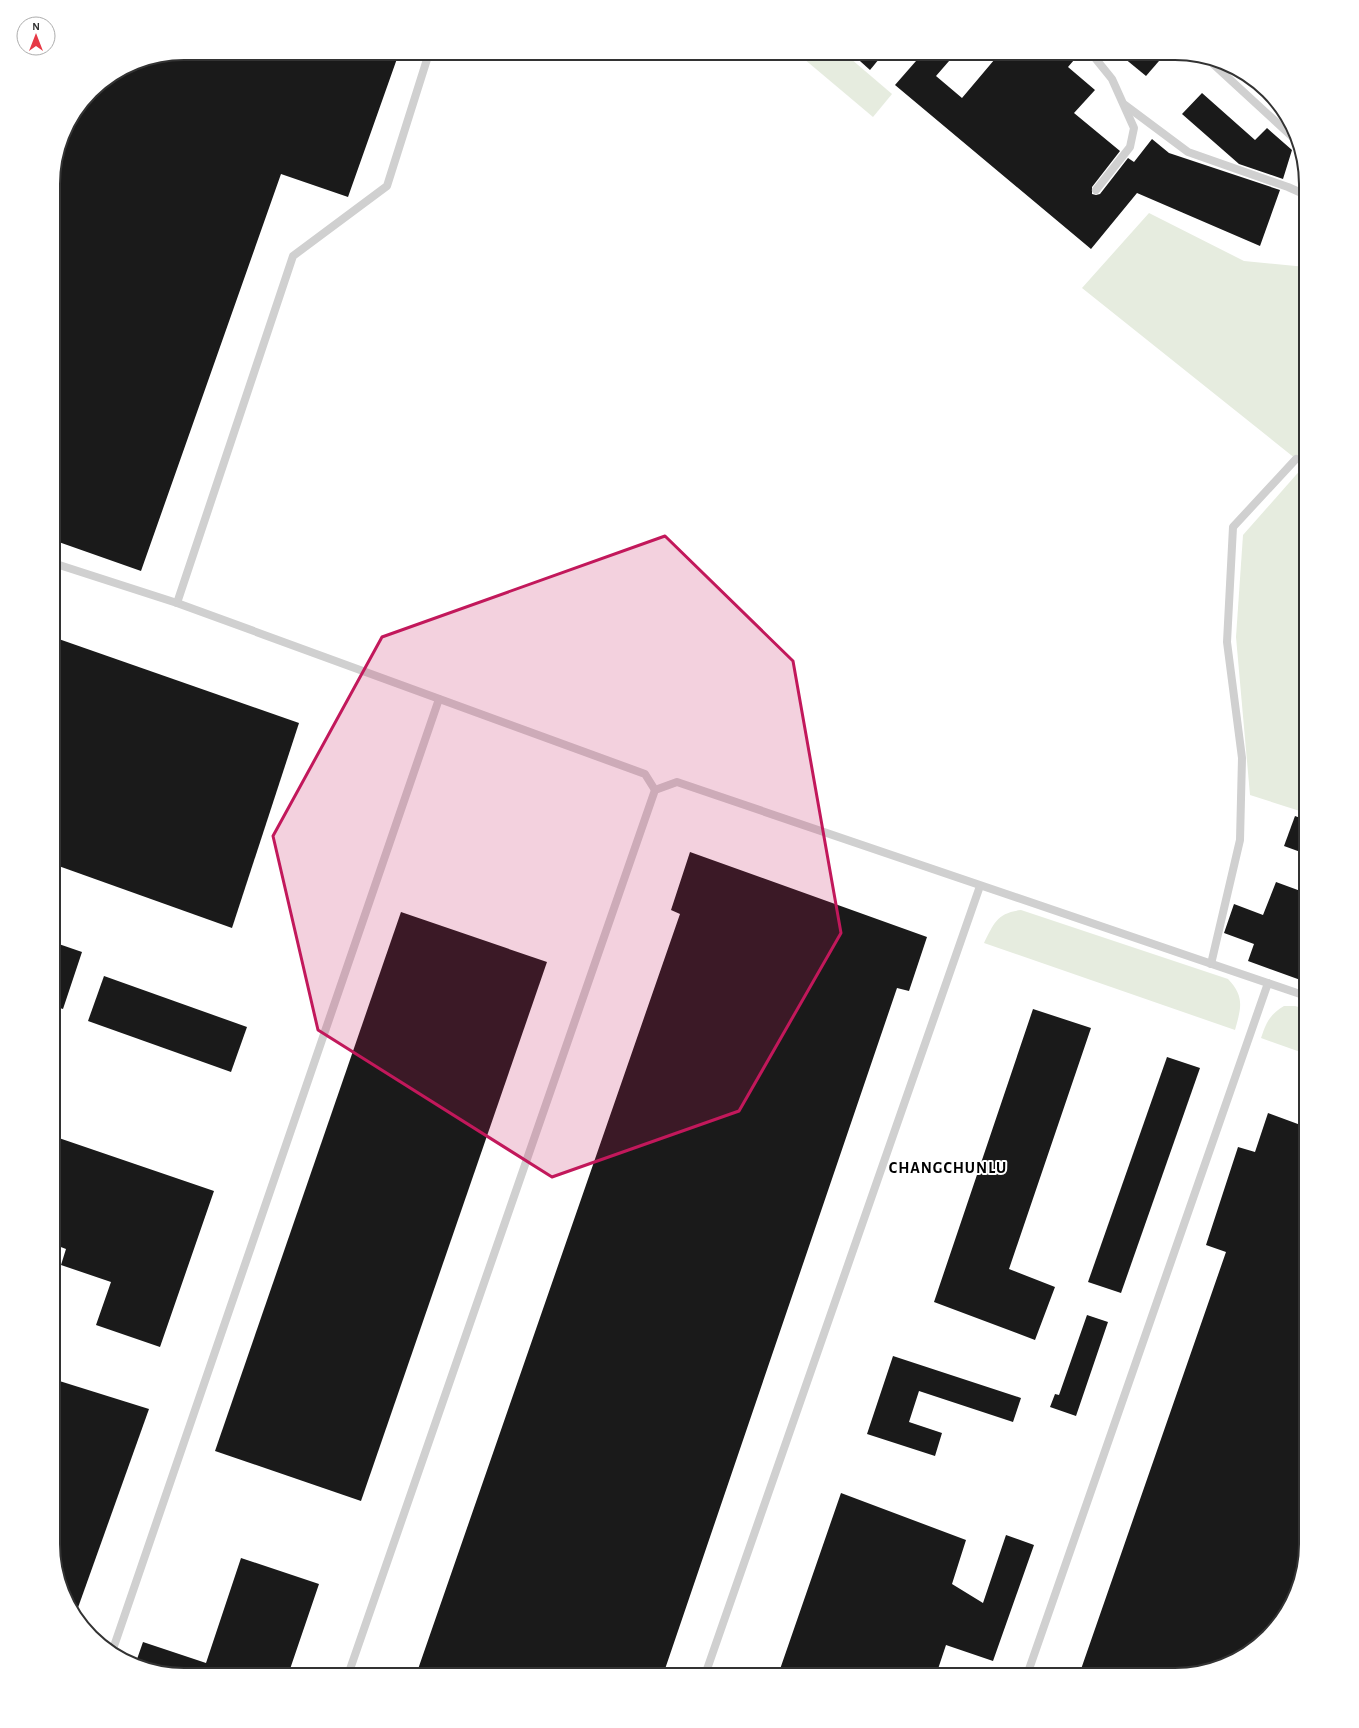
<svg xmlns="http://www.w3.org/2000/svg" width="1359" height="1728" font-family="'Alegreya Sans',sans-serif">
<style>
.green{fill:#e6ecdf}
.building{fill:#1a1a1a}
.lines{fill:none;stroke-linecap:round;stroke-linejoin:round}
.lane{stroke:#d0d0d0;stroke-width:8}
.marked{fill:#c2185b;fill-opacity:0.2;stroke:#c2185b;stroke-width:3;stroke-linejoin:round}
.labels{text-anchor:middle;stroke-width:4;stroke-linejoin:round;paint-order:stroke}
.district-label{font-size:16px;font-weight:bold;letter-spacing:1px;fill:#000;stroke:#fff}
.rim{fill:none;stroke:#333;stroke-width:2}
</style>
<rect width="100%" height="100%" fill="#fff"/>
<g class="green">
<polygon points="797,53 844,53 892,94 873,117"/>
<polygon points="1149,213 1244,261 1306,267 1306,447 1296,459 1082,288"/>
<polygon points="1303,467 1306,470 1306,813 1250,795 1236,637 1243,535"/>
<path d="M 1021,910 L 1228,979 C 1245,997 1241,1008 1235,1030 L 984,943 C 994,923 997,913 1021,910 Z"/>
<path d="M 1284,1006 L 1295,1006 L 1306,1009 L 1306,1054 L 1261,1038 C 1266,1023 1270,1014 1284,1006 Z"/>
</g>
<g class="building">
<polygon points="184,53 399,53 348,197 281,174 141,571 53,540 53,175 66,126 97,86 134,63"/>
<polygon points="851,53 884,53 870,70"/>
<polygon points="923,53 956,53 936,76 962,98 1000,53 1080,53 1068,67 1095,90 1074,113 1120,151 1092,187 1092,194 1096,195 1100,194 1128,158 1134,162 1152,139 1169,153 1280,190 1260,246 1137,193 1091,249 895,85"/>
<polygon points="1118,53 1149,53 1159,61 1146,76"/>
<polygon points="1202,93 1255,140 1267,128 1292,150 1283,179 1239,164 1182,114"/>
<polygon points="53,637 299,723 232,928 53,864"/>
<polygon points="1295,816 1306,820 1306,854 1284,846"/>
<polygon points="690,852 927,937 909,991 897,988 663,1675 416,1675 680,914 671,910"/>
<polygon points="1276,882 1306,893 1306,982 1248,961 1254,944 1224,933 1234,904 1263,915"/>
<polygon points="401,912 547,962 361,1501 215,1451"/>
<polygon points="53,942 82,952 63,1009 53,1006"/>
<polygon points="104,976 247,1027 231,1072 88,1021"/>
<polygon points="1033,1009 1091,1028 1009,1269 1055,1287 1035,1340 934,1302"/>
<polygon points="1167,1057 1200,1068 1121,1293 1088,1282"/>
<polygon points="1268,1113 1306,1127 1306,1544 1289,1609 1248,1653 1209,1670 1175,1675 1079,1675 1226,1252 1206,1245 1238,1147 1255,1152"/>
<polygon points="53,1136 214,1191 160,1347 96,1325 111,1282 61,1265 66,1249 53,1244"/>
<polygon points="1087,1315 1108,1322 1076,1416 1050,1407 1055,1394 1059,1395"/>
<polygon points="893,1356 1021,1398 1013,1422 919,1391 909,1422 942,1433 935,1456 867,1434"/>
<polygon points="53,1379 149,1409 75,1616 58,1578 53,1544"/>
<polygon points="841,1493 966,1540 952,1584 983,1603 1006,1535 1034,1545 993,1661 946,1645 936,1675 778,1675"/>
<polygon points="241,1558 319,1584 288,1675 184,1675 136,1662 143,1642 206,1663"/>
</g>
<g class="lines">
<g class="lane">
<polyline points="1091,53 1112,79 1134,128 1130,147 1096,190"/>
<polyline points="1211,62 1298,142"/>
<polyline points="1125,105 1188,152 1288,187 1306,195"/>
<polyline points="53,563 177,603 645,774 655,790"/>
<polyline points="177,603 293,256 387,186 429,53"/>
<polyline points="655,790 677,782 1306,996"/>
<polyline points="1211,964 1240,840 1242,758 1227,642 1233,527 1296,459"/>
<polyline points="112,1652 439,699"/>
<polyline points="348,1675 655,790"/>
<polyline points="705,1675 980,886"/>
<polyline points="1027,1675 1268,983"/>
</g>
</g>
<path class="marked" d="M 665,536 L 793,661 L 841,933 L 739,1111 L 552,1177 L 318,1030 L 273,836 L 382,637 Z"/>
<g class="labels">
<g class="district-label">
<text x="948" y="1173">CHANGCHUNLU</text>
</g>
</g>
<path d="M0 0H1359V1728H0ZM184 60H1175A124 124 0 0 1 1299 184V1544A124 124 0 0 1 1175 1668H184A124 124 0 0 1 60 1544V184A124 124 0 0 1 184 60Z" fill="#fff" fill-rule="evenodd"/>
<path class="rim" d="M184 60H1175A124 124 0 0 1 1299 184V1544A124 124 0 0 1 1175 1668H184A124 124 0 0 1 60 1544V184A124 124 0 0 1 184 60Z"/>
<g transform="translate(36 36)"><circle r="19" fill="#ffffff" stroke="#adadad"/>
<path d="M0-3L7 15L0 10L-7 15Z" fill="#e63946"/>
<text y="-6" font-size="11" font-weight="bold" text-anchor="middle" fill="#333333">N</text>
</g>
</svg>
